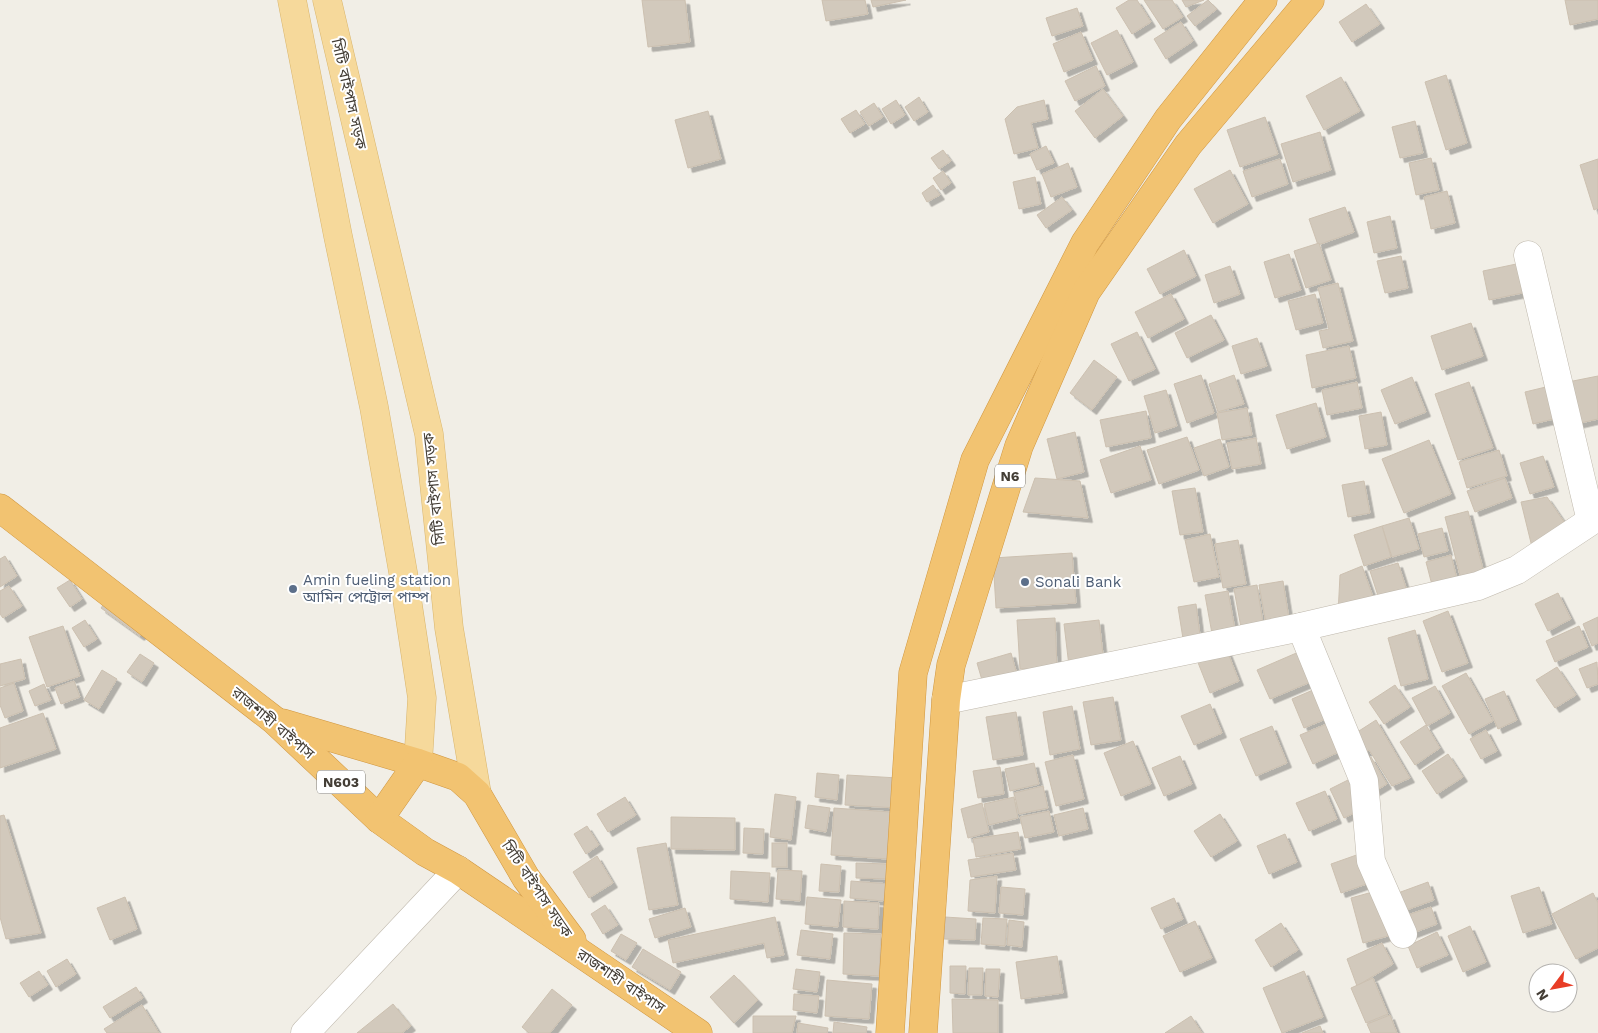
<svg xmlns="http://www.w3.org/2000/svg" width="1598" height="1033" font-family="'Work Sans','Noto Sans Bengali',sans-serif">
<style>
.building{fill:#d2c9bc;stroke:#ccc0b0;filter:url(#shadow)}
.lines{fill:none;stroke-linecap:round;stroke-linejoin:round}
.street-casing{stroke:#bfb8ac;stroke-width:29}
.primary-casing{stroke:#d9b56c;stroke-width:29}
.highway-casing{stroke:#d09741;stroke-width:29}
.street{stroke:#fff;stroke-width:28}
.primary{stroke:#f6d99b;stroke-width:28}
.highway{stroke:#f2c371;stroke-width:28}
.service-dot{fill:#5c6f8a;stroke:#fff;stroke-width:2}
.labels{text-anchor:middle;stroke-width:4;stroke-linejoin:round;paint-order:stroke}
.shield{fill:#fff;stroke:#7c7872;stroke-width:1}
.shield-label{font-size:14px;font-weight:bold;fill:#443e36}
.street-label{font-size:15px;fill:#443e36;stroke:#fff}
.service-label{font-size:15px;fill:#4e5e75;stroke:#fff;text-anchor:start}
</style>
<defs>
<filter id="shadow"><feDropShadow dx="4.5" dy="4.5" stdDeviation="0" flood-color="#0004"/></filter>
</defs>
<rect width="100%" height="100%" fill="#f1eee6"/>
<g class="building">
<polygon points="642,0 685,0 690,42 648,47"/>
<polygon points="822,0 865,0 868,14 826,21"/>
<polygon points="871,0 906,0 873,7"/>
<polygon points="1129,0 1137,0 1151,22 1132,34 1116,8"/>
<polygon points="1144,0 1172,0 1183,17 1163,29"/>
<polygon points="1182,0 1204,0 1186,7"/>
<polygon points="1208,0 1217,9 1195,26 1187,16"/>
<polygon points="1565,0 1598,0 1598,19 1570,25"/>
<polygon points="1366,4 1380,24 1352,42 1339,22"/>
<polygon points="1077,8 1083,26 1052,36 1046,18"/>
<polygon points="1181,22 1193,41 1166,59 1154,39"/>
<polygon points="1117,30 1133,62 1107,75 1091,43"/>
<polygon points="1081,32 1093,60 1064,72 1053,44"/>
<polygon points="1096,66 1105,86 1075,101 1065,81"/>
<polygon points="1446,75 1467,143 1446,150 1425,82"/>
<polygon points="1341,77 1360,111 1324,130 1306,96"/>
<polygon points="1103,89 1123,116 1095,138 1075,111"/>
<polygon points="919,97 928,112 914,121 905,107"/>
<polygon points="896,100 905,115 891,124 882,109"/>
<polygon points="1044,100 1048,119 1031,123 1038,148 1014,154 1005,119 1017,107"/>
<polygon points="874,103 883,117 869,126 860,112"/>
<polygon points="856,110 865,124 850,133 841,119"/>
<polygon points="708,111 721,159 688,168 675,120"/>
<polygon points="1265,117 1278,154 1240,167 1227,130"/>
<polygon points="1415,121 1423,153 1400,158 1392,127"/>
<polygon points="1320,132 1331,170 1293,182 1281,144"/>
<polygon points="1046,146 1054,163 1037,170 1030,154"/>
<polygon points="943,150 951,161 939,169 931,158"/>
<polygon points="1431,158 1439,190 1416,195 1409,163"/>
<polygon points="1280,159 1288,184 1252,197 1243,171"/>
<polygon points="1598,159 1598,208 1594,210 1580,165"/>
<polygon points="1068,163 1077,187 1051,197 1042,174"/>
<polygon points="1230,170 1248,204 1213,223 1194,189"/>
<polygon points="943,171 951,183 941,190 933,178"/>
<polygon points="1035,177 1041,204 1019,209 1013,182"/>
<polygon points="933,185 940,195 927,202 922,193"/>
<polygon points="1447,191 1455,223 1431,229 1424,197"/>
<polygon points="1062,197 1072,210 1046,228 1037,215"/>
<polygon points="1345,207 1354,232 1318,245 1309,219"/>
<polygon points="1390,216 1397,248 1374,253 1367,222"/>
<polygon points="1319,243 1331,280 1306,288 1294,251"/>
<polygon points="1184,250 1196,276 1160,294 1147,269"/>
<polygon points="1289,254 1301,290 1275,298 1264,262"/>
<polygon points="1401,256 1408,288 1385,293 1377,261"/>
<polygon points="1521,263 1527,292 1489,300 1483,271"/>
<polygon points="1230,266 1240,294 1214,303 1205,275"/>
<polygon points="1338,283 1353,341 1323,348 1319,331 1329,329 1318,288"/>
<polygon points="1171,294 1184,319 1148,338 1135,312"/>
<polygon points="1315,294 1323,323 1296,330 1288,301"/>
<polygon points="1211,315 1224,340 1187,358 1175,333"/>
<polygon points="1471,323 1483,356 1442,370 1431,336"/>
<polygon points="1137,332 1155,369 1129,381 1111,344"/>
<polygon points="1257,338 1267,366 1241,374 1232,346"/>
<polygon points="1349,346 1356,378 1312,388 1306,355"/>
<polygon points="1094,360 1117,377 1092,410 1070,393"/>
<polygon points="1201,375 1214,413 1187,423 1174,384"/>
<polygon points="1234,375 1244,404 1218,412 1209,384"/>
<polygon points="1598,376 1598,419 1572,425 1563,383"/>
<polygon points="1412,377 1426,412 1395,424 1381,390"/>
<polygon points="1357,382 1362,408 1327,415 1322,390"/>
<polygon points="1469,382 1493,448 1458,460 1435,394"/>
<polygon points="1554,385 1562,417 1533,424 1525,392"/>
<polygon points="1166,390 1177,426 1155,433 1144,396"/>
<polygon points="1316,403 1326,437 1287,449 1276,415"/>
<polygon points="1247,408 1252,435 1222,440 1217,413"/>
<polygon points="1146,411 1151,438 1106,447 1100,420"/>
<polygon points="1381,412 1387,445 1365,449 1359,416"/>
<polygon points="1075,432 1084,472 1057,479 1047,439"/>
<polygon points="1187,437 1199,470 1159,484 1147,450"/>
<polygon points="1256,438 1261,464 1232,469 1227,443"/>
<polygon points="1220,439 1229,467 1204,476 1194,448"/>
<polygon points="1429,440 1451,494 1404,513 1382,459"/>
<polygon points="1140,446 1151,480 1111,493 1100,460"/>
<polygon points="1499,450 1507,476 1467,488 1459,462"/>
<polygon points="1543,456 1554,487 1530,494 1520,463"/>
<polygon points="1035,478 1080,481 1088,518 1023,512"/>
<polygon points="1505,478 1512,498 1475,512 1467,491"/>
<polygon points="1364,481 1370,513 1348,517 1342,485"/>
<polygon points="1195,488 1203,532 1180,535 1172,491"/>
<polygon points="1547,497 1567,526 1532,547 1521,502"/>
<polygon points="1468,511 1484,573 1461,579 1445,517"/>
<polygon points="1409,518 1419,549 1392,557 1382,526"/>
<polygon points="1382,526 1391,557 1364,566 1354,535"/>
<polygon points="1442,528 1448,551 1424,557 1418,534"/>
<polygon points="1210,534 1219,577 1194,582 1185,540"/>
<polygon points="1238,540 1246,584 1223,588 1215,544"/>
<polygon points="1072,553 1076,603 996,608 993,558"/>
<polygon points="1451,555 1457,579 1432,585 1426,562"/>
<polygon points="5,556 17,576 0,587 0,559"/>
<polygon points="1398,563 1408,594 1380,602 1370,571"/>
<polygon points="1362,566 1376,605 1338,614 1340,575"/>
<polygon points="70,580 82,599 70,607 57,588"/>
<polygon points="1283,581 1290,625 1267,629 1259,585"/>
<polygon points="1257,585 1264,629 1242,633 1234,589"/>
<polygon points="9,586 22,606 3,618 0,614 0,591"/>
<polygon points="1228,591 1236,635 1213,639 1205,595"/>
<polygon points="1558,593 1571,619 1548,631 1535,604"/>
<polygon points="109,597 148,625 140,636 101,608"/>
<polygon points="1196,604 1201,643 1184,645 1178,607"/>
<polygon points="1448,611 1468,663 1442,672 1423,621"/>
<polygon points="1598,617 1598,643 1592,646 1583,624"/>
<polygon points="1055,618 1057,668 1020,669 1017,620"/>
<polygon points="85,620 97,639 84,647 72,628"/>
<polygon points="1099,620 1104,663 1069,666 1064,624"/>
<polygon points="63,626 80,676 47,687 29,637"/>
<polygon points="1579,626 1588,647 1555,662 1546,641"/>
<polygon points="1415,630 1428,679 1401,686 1388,638"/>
<polygon points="1226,648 1239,681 1210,693 1197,660"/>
<polygon points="1301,651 1313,681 1270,699 1257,670"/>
<polygon points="1011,653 1018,678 984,687 977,663"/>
<polygon points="140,654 154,663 142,682 127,672"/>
<polygon points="21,659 25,679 0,686 0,664"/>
<polygon points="1597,662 1598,684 1587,688 1579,669"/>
<polygon points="1557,667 1576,695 1555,708 1536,680"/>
<polygon points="102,670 117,679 99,709 84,700"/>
<polygon points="1466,673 1493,721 1469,734 1442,686"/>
<polygon points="74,681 80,697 61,704 55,688"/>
<polygon points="14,683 23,711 5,718 0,705 0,688"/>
<polygon points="44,684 51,700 35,706 29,691"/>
<polygon points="1395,685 1410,707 1384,724 1369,702"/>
<polygon points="1435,686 1450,713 1427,726 1412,698"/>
<polygon points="1320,687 1333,716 1304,728 1292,699"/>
<polygon points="1504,691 1517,720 1498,729 1485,699"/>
<polygon points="1113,697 1121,740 1091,745 1083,702"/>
<polygon points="1210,704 1222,733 1194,745 1181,716"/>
<polygon points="1072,706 1080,749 1050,755 1043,712"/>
<polygon points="1016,712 1023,755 993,760 986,717"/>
<polygon points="43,713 56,749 0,768 0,728"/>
<polygon points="1376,720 1410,778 1392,786 1369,750 1356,758 1348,738"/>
<polygon points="1329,723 1341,751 1313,764 1300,735"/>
<polygon points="1426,725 1440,748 1415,765 1400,742"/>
<polygon points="1272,726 1287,763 1256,776 1240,739"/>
<polygon points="1486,730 1497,751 1481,759 1470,739"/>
<polygon points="1133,741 1151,784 1121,796 1104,753"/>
<polygon points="1448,754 1463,777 1437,794 1422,771"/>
<polygon points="1073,755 1084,799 1056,806 1045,762"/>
<polygon points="1180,756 1192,784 1164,796 1152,768"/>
<polygon points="1371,757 1387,784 1367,796 1350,768"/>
<polygon points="1034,763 1039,784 1010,791 1005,769"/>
<polygon points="1000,767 1004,794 978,798 973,771"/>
<polygon points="817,773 839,775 837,800 815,797"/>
<polygon points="847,775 898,778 897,808 845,805"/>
<polygon points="1350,779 1363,809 1344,818 1330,789"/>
<polygon points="1043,786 1048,808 1019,814 1014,793"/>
<polygon points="1325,791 1337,819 1309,831 1296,803"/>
<polygon points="775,794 796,797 791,840 770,837"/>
<polygon points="625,797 636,815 608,832 597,814"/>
<polygon points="1014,797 1018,818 989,825 984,804"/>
<polygon points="982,803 989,832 968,838 961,809"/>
<polygon points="808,805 830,808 826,832 805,828"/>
<polygon points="834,808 891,812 888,859 831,855"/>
<polygon points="1083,808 1088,829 1059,836 1054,815"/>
<polygon points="1049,811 1054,832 1025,838 1020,817"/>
<polygon points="1220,814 1237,841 1211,857 1194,831"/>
<polygon points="4,815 41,933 6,939 0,917 0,816"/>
<polygon points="671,817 735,818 735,850 671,849"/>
<polygon points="587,826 599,845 586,854 574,834"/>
<polygon points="744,828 764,829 763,854 743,853"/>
<polygon points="1018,832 1021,849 976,857 973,839"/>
<polygon points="1285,834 1297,862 1269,874 1257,846"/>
<polygon points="666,843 678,905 649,910 637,848"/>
<rect x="772" y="843" width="15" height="24"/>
<polygon points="1365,852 1375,881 1341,893 1331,864"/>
<polygon points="1013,853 1016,870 971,877 968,860"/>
<polygon points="597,856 613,883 589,898 573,872"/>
<polygon points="856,863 889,864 889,879 856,878"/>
<polygon points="821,864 841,866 839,892 819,891"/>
<polygon points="778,870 802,871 800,901 776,899"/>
<polygon points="731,871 770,873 768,902 730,899"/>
<polygon points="997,876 995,913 968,911 970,880"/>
<polygon points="851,881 890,884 883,901 850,898"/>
<polygon points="1428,882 1434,900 1393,915 1387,897"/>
<polygon points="1001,887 1025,889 1023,915 999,913"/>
<polygon points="1539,887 1552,924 1523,933 1511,896"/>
<polygon points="1376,891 1388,936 1363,943 1351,898"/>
<polygon points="1593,893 1598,903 1598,948 1576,959 1552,914"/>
<polygon points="125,897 137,929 110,940 97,908"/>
<polygon points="807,897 841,900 838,927 805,924"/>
<polygon points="1174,898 1183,919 1161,929 1151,908"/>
<polygon points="844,901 879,903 878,929 843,927"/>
<polygon points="605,905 618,925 603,934 591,914"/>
<polygon points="1431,907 1437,924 1397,939 1390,921"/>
<polygon points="685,908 691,927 655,938 649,919"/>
<polygon points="775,917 784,955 767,958 764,943 673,963 668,940"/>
<polygon points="945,917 976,919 975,940 944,939"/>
<polygon points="983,918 1007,919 1005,946 981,944"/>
<polygon points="1009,920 1024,922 1022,947 1007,945"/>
<polygon points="1195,921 1212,958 1180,972 1163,936"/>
<polygon points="1281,923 1298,950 1271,967 1255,940"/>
<polygon points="1470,926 1486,962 1463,972 1448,936"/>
<polygon points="801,930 833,934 830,959 797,955"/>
<polygon points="1437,932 1448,955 1417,968 1408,946"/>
<polygon points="844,933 881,934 879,976 843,974"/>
<polygon points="621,934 637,943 626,960 611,951"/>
<polygon points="1382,943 1393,964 1357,986 1347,959"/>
<polygon points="643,949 681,972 670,990 632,967"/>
<polygon points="1057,956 1063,993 1021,999 1016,962"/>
<polygon points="67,959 76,974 56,987 47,971"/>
<polygon points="950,966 966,966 965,994 950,993"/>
<polygon points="969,968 983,968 982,995 968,995"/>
<polygon points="796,969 820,972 817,992 793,989"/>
<polygon points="986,969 1000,969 998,997 985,996"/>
<polygon points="39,971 48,985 29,997 20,983"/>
<polygon points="1304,971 1323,1017 1282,1033 1263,988"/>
<polygon points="734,975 758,1000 734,1023 710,997"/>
<polygon points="1373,978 1388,1014 1366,1023 1351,988"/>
<polygon points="827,980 872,984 869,1019 825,1016"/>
<polygon points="136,987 143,998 110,1018 103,1007"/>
<polygon points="552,989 572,1005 550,1033 529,1033 522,1027"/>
<polygon points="794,994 819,996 817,1013 793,1010"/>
<polygon points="952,999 998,1000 998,1033 953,1033"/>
<polygon points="393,1004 411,1026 402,1033 357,1033"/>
<polygon points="142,1005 159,1033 107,1033 104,1029"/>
<polygon points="1390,1015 1397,1033 1371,1033 1367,1024"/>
<polygon points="753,1016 796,1016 792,1033 753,1033"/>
<polygon points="1191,1016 1202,1033 1165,1033"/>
<polygon points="834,1022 867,1027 866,1033 833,1033"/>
<polygon points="798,1023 828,1028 827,1033 797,1033"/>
<polygon points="1320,1026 1323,1033 1302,1033"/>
</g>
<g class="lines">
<g class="street-casing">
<g id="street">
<polyline points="1301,627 1364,781 1371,861 1403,934"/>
<polyline points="946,700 1301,627 1478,586 1517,570 1591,521 1528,255"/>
<polyline points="305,1033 458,870"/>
</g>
</g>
<g class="primary-casing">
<g id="primary">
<polyline points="292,0 338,236 374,407 403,572 422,698 418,763"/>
<polyline points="327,0 429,434 449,628 477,794"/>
</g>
</g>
<g class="highway-casing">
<g id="highway">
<polyline points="0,508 274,720 379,819 425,852 458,870 698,1033"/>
<polyline points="282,723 418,763 458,777 477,794 526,878 572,940"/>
<polyline points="379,819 418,763"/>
<polyline points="890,1033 913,673 975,460 1085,243 1168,119 1263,0"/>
<polyline points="923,1033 946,700 951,665 1019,446 1086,292 1188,145 1310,0"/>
</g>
</g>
<use href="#street" class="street"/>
<use href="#primary" class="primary"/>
<use href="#highway" class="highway"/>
</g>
<g class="service-dot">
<circle cx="1025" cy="582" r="5"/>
<circle cx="293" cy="589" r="5"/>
</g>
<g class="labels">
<g class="shield">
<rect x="995" y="464.5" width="30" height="23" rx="4"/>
<rect x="317" y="770.5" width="48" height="23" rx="4"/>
</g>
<g class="shield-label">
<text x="1010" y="481">N6</text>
<text x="341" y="787">N603</text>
</g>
<g class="street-label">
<text transform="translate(349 94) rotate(77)" y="5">সিটি বাইপাস সড়ক</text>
<text transform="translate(434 489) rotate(-96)" y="5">সিটি বাইপাস সড়ক</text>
<text transform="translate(273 723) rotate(40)" y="5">রাজশাহী বাইপাস</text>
<text transform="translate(537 889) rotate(56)" y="5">সিটি বাইপাস সড়ক</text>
<text transform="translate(621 981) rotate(34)" y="5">রাজশাহী বাইপাস</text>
</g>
<g class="service-label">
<text x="303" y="585">Amin fueling station<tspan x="303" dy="17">আমিন পেট্রোল পাম্প</tspan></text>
<text x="1035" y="587">Sonali Bank</text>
</g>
</g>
<g transform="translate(1553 988) rotate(238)"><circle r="24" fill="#ffffff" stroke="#b4b2af"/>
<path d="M0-4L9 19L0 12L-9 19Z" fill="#e83d26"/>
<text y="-8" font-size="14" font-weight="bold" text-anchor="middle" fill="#443e36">N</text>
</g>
</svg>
